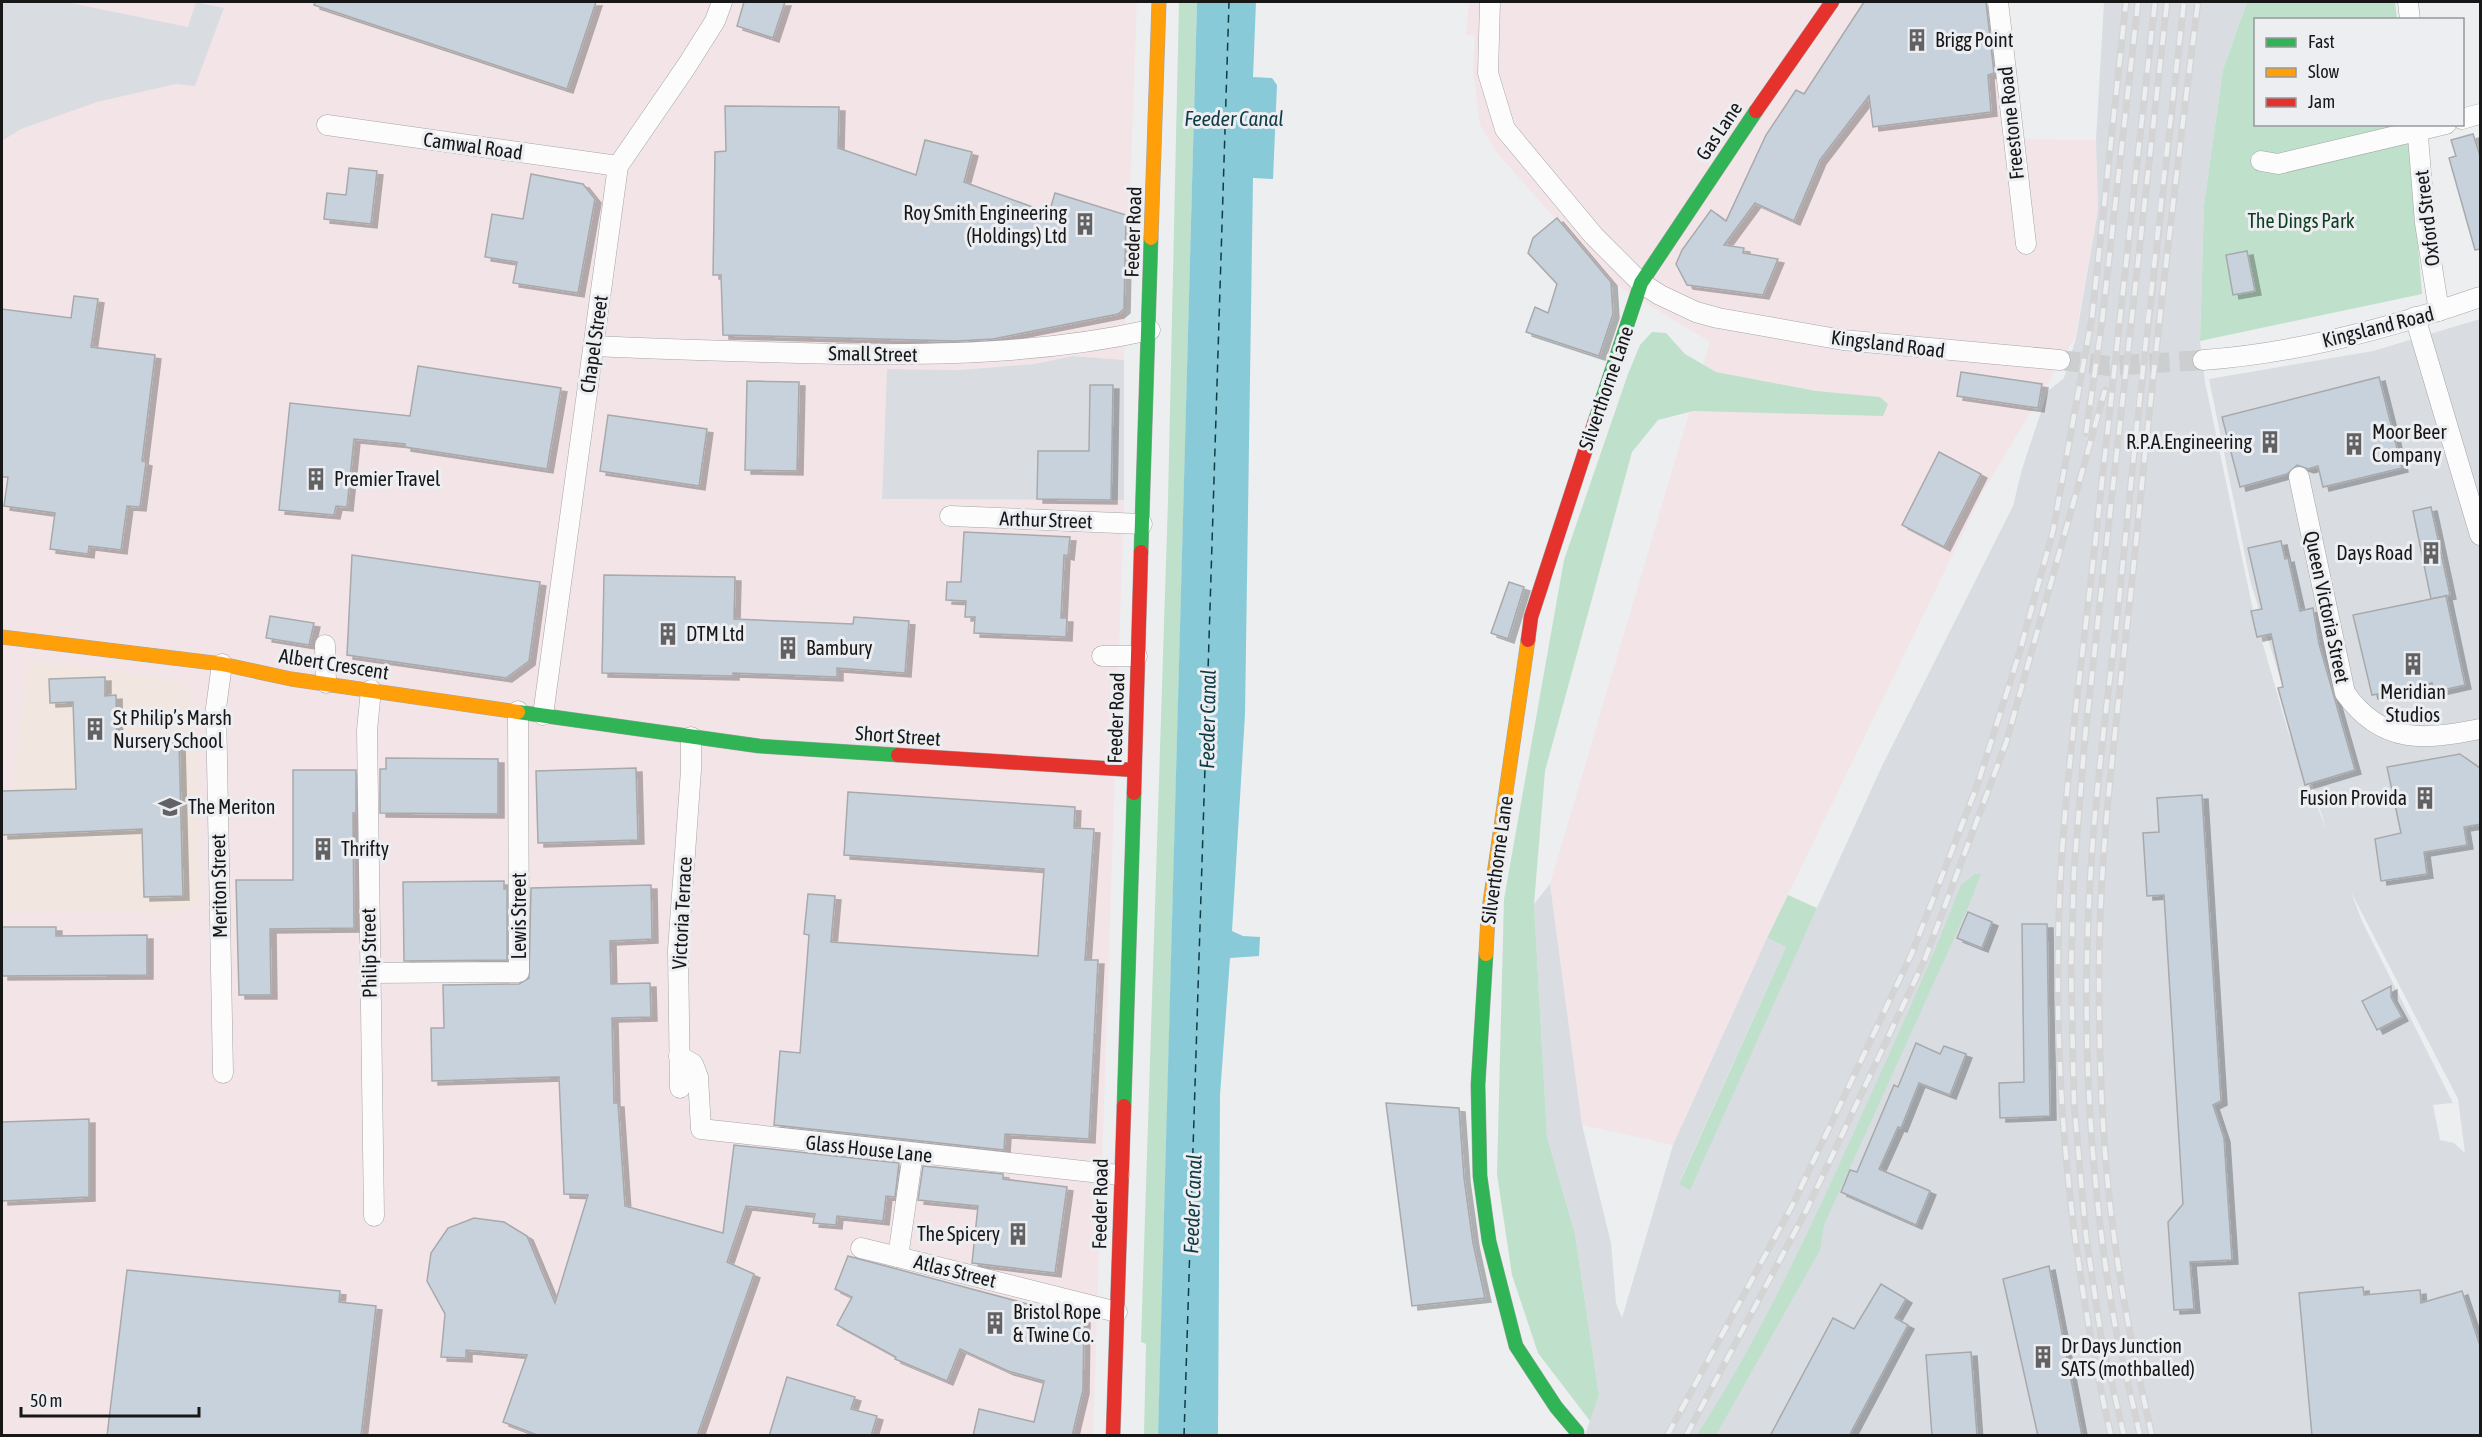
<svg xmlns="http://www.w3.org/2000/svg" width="2482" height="1437" font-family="'Asap Condensed',sans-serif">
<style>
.commercial{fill:#f3e5e7}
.built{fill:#d9dde2;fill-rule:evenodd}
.education{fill:#f1e6e0}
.green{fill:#bfe0ca}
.water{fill:#89cad8}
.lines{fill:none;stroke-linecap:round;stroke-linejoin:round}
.ferry{stroke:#113c45;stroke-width:1.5;stroke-dasharray:8 6;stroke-linecap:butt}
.building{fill:#c8d2dd;stroke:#a8a9ab;stroke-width:1.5;filter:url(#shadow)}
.street-tunnel{stroke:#cdced0;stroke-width:20;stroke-dasharray:20 10;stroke-linecap:butt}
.street-casing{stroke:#a4a5a6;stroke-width:21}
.fast-casing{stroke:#a4a5a6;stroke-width:15}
.slow-casing{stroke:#a4a5a6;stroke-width:15}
.jam-casing{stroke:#a4a5a6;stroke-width:15}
.street{stroke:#fcfcfd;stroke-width:20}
.fast{stroke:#30b455;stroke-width:14}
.slow{stroke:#ff9f0a;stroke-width:14}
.jam{stroke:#e5322d;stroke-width:14}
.rail-casing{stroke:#d4d4d5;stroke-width:7}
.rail{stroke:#eceef1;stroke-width:4.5;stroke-dasharray:14;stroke-linecap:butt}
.labels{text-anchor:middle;stroke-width:6;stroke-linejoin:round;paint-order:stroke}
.poi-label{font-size:20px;fill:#171718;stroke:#eceef1;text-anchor:start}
.street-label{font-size:20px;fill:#171718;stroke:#eceef1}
.park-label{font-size:20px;fill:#0d3e20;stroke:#eceef1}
.water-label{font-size:21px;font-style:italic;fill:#113c45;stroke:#eceef1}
</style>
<defs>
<filter id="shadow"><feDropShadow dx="6" dy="4" stdDeviation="0" flood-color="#0004"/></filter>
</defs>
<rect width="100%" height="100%" fill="#edeef0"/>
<g class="commercial">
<polygon points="66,2 196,2 188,27"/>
<polygon points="201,2 1137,2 1124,360 1073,356 1034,364 959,370 887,369 882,498 1124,500 1093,1435 2,1436 2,141 21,129 116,94 176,84 216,29 224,9"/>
<polygon points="1469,2 1991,2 2014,139 2096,140 2098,210 2075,338 1984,490 1767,938 1673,1145 1582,1125 1550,884 1710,342 1611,282 1497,153 1480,125 1473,69 1475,36 1466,35"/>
</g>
<g class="built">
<polygon points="2,2 66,2 188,27 196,2 224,8 195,86 176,84 97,102 21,129 2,141"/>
<path d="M 2104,2 L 2247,2 L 2223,70 L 2204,205 L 2200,341 L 2205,382 L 2253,610 L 2288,731 L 2326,829 L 2250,580 L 2209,379 L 2373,351 L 2480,319 L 2480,1435 L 1585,1435 L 1599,1395 L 1575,1234 L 1547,1137 L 1534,904 L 1550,884 L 1582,1125 L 1611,1243 L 1616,1303 L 1622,1318 L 1673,1145 L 1767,938 L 1786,947 L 1679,1183 L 1746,1063 L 1882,766 L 2013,506 L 2022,469 L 2048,391 L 2064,378 L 2076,338 L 2098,210 L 2096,140 ZM 2351,892 L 2458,1099 L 2465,1153 L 2454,1143 L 2440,1140 L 2433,1105 L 2453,1103 L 2362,921 Z"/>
<polygon points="1073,356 1124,360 1124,500 882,499 887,369 959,370 1034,364"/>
</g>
<polygon class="education" points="28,660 138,674 174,681 189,689 197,709 201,905 176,913 2,911 2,874"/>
<g class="green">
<polygon points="1179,2 1197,2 1160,1376 1158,1435 1144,1435 1146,1344 1141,1342 1168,500"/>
<polygon points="2247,2 2395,2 2397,19 2256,20 2256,124 2408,125 2422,294 2200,341 2204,205 2223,70"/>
<polygon points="1652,332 1666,333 1685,354 1716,372 1816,391 1880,397 1888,404 1883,416 1693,411 1658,420 1632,452 1545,771 1534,904 1547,1137 1575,1234 1599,1395 1590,1421 1538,1353 1512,1275 1497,1174 1504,899 1564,560 1628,374 1640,345"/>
<path d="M 1975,874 L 1981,874 L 1970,903 L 1824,1225 L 1820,1250 L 1716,1435 L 1697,1435 C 1759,1339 1807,1236 1854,1132 C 1891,1050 1929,968 1961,885 Z"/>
<polygon points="1788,895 1817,908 1690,1190 1679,1184 1786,947 1767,938"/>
</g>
<polygon class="water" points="1197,2 1256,2 1253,77 1272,78 1277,85 1273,179 1253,178 1245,714 1232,931 1243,936 1260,937 1259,956 1230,958 1220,1095 1218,1435 1158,1436"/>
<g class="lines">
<polyline class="ferry" points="1184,1436 1229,2"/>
</g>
<g class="building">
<polygon points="315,2 596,2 567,89 314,5"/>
<polygon points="744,2 785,2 773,38 737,26"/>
<polygon points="1864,2 1986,2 1994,73 1988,75 1991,112 1873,127 1869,96 1820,160 1794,221 1755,203 1724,245 1744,248 1743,253 1778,259 1763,295 1687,285 1676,264 1682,250 1711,210 1726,221 1766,135 1796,90 1804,94"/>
<polygon points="725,106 839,107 838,148 916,175 925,140 972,152 964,182 1049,213 1055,193 1126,215 1124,309 1118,314 993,339 956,341 723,335 721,275 713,275 715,152 726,151"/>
<polygon points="2473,134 2481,159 2481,249 2475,250 2449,158 2456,156 2451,140"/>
<polygon points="349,168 377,171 371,224 324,219 327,193 346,195"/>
<polygon points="531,174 583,184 595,199 578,293 513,283 517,262 485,257 492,214 523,219"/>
<polygon points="1557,218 1611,282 1613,314 1599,356 1526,332 1535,307 1548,313 1557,284 1528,253 1533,238"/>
<polygon points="2247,251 2255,291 2233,295 2226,255"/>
<polygon points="74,296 98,299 91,347 155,355 142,461 146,462 140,507 127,506 121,550 89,546 88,554 50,549 55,513 4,506 8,477 2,477 2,309 71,318"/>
<polygon points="418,366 561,388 547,469 405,447 405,444 354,439 347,507 336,506 334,515 279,510 290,403 410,416"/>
<polygon points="1961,372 2042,384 2038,408 1957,396"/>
<polygon points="2379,377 2402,468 2323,487 2318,466 2308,469 2297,465 2287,474 2240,487 2222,417"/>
<polygon points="747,381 799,382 797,471 745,470"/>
<polygon points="1090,385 1113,385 1111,500 1037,499 1038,451 1089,451"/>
<polygon points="608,415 707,429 699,486 600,471"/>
<polygon points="1939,452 1981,474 1944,547 1902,525"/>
<polygon points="2431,507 2450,595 2431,599 2413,511"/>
<polygon points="964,532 1070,537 1068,556 1064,555 1061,618 1067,618 1066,637 974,633 975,617 965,617 966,601 946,600 947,582 961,582"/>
<polygon points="2281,541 2285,559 2288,558 2300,611 2313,608 2319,644 2355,770 2305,785 2278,688 2283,687 2271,634 2257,637 2251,611 2262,609 2248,548"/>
<polygon points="352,555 540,582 529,661 506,678 347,655"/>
<polygon points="604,575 735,577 734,619 853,624 854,617 909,621 905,673 837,668 837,677 733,673 733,676 602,673"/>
<polygon points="1509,582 1524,587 1508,639 1491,633"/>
<polygon points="2446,596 2465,685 2434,692 2432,683 2372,695 2353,615"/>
<polygon points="270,616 314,623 309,645 266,638"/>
<polygon points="105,677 105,696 116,695 117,744 179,743 183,896 144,897 142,829 2,835 2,791 76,789 73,702 50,703 49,679"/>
<polygon points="2460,754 2481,769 2481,824 2464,827 2467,845 2424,852 2427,874 2381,881 2375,839 2401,833 2387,767"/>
<polygon points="386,758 498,759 498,814 380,813 380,769 386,769"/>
<polygon points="636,768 638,840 538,843 536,771"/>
<polygon points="293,770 356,770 356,813 353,813 354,928 270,929 271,995 239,995 236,880 293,880"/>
<polygon points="848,792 1075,807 1074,828 1094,829 1085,960 1098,960 1089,1139 1005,1134 1004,1150 774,1125 780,1051 800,1053 809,935 804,934 808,894 835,896 831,942 1038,956 1044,869 844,855"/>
<polygon points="2202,795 2221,1101 2213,1105 2224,1138 2232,1260 2190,1262 2194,1309 2174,1310 2168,1222 2183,1204 2164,895 2147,896 2143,833 2159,832 2157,798"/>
<polygon points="504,881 504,889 507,889 507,960 404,961 403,882"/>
<polygon points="651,885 652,939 610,941 611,984 650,983 651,1017 612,1018 614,1103 618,1103 625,1206 723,1233 734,1145 899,1163 895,1197 886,1196 883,1221 837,1216 836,1225 813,1223 815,1214 746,1206 727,1262 754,1274 697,1436 540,1436 503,1422 527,1355 466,1350 466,1358 441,1357 445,1314 427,1281 431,1253 448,1228 474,1218 504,1222 527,1236 555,1303 588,1195 564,1194 559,1077 432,1081 431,1028 444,1028 443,985 519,984 529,978 531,888"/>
<polygon points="1968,912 1992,922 1982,948 1957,938"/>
<polygon points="2022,924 2047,924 2050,1116 2000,1118 1999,1083 2024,1082"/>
<polygon points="2,927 56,927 56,936 147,935 147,975 2,976"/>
<polygon points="2391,986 2391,997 2402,1017 2377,1030 2362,1001"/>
<polygon points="1916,1043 1940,1054 1944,1046 1966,1054 1950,1095 1919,1083 1901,1128 1898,1127 1879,1169 1930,1191 1916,1225 1841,1192 1850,1170 1857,1172 1894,1085 1898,1087"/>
<polygon points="1386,1103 1459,1108 1464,1178 1473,1243 1485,1298 1412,1306"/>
<polygon points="89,1119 89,1197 2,1201 2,1122"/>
<polygon points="923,1166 1003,1174 1003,1179 1067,1187 1055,1273 972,1263 978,1206 918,1200"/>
<polygon points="848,1256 1084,1319 1083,1390 1072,1436 973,1436 979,1409 1034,1422 1044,1381 1008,1371 960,1349 947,1381 895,1359 896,1357 837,1325 852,1297 835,1289"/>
<polygon points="2049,1266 2082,1436 2038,1436 2003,1279"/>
<polygon points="127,1270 340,1291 339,1302 376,1306 361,1436 107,1436"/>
<polygon points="1881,1284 1906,1299 1895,1318 1908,1325 1849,1436 1770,1436 1833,1318 1854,1329"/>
<polygon points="2363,1287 2364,1295 2420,1290 2421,1303 2462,1291 2481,1349 2481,1436 2312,1436 2299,1293"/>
<polygon points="1971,1352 1977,1436 1932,1436 1926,1355"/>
<polygon points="787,1377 855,1397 851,1409 877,1416 871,1436 769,1436"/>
</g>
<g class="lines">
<polyline class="street-tunnel" points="2060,360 2109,366 2203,360"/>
<g class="street-casing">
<g id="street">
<polyline points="1490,2 1488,73 1505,129 1594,236 1641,283 1660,295 1696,312 1718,318 1843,340 2060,360"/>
<polyline points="1998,2 2026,244"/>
<polyline points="2408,2 2410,20"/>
<polyline points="2462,119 2480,114"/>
<polyline points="2417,124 2425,223 2439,311"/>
<polyline points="327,125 618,166"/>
<polyline points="2261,161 2278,164 2446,124"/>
<polyline points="2415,317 2480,535"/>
<path d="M 594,346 C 677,350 759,352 841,354 C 945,355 1047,353 1150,330"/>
<path d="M 2203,360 C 2295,354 2393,327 2480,297"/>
<path d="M 2299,477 L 2345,693 C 2382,745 2424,740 2480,729"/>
<polyline points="950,516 1142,524"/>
<polyline points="325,645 326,683"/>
<polyline points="1102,656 1137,656"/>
<polyline points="222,664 216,708 223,1073"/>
<polyline points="371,690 367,730 374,1216"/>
<polyline points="543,715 618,166 686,67 715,21 722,2"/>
<polyline points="370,973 519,972 518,711"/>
<polyline points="679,1056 693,1064 698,1077 701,1129 1119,1175"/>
<polyline points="680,1088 678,950 691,770 691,737"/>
<polyline points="913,1153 898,1257 1117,1312"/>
<polyline points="861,1248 898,1257"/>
</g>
</g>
<g class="fast-casing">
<g id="fast">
<polyline points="1595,421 1641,283 1756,111"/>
<polyline points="1141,552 1151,238"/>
<polyline points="518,712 759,746 898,755"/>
<polyline points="1486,954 1478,1085 1480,1176 1489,1241 1516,1346 1556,1407 1577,1432"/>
<polyline points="1124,1106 1134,793"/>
</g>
</g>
<g class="slow-casing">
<g id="slow">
<polyline points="1151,238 1159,2"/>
<polyline points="2,637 222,664 291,679 518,712"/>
<polyline points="1486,954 1488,916 1528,640"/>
</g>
</g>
<g class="jam-casing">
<g id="jam">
<polyline points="1756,111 1832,2"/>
<polyline points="1528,640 1531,617 1595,421"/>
<polyline points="898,755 1134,770"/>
<polyline points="1134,793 1141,552"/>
<polyline points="1113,1436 1124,1106"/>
</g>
</g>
<use href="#street" class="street"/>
<use href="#fast" class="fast"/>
<use href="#slow" class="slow"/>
<use href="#jam" class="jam"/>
<g class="rail-casing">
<g id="rail">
<polyline points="2086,433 2102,322 2138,2"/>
<polyline points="1667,1436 1793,1204 1912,953 1977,786 2019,654 2053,531 2092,317 2126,2"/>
<polyline points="1686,1436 1807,1209 1925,959 2006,743 2105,390"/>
<path d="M 2111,1436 C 2068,1249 2050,1058 2061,867 C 2068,756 2084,646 2096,535 C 2116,357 2135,179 2155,2"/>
<polyline points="2124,1436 2101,1336 2086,1236 2074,1103 2071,970 2074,871 2085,737 2167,2"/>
<path d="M 2140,1436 C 2131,1393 2119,1351 2112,1308 C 2088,1164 2081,1013 2091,867 C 2097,768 2112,670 2122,571 C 2141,381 2162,191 2184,2"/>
<path d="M 2152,1436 C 2137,1369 2123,1304 2114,1236 C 2102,1150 2099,1062 2099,976 C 2099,830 2122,686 2136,542 C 2154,361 2175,182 2198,2"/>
</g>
</g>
<use href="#rail" class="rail"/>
</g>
<defs>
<g id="building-bare" transform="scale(1.8)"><path d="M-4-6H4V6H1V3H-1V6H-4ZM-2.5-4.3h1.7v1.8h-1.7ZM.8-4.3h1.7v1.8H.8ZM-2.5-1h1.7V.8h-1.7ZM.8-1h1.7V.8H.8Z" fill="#626264" stroke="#eceef1" stroke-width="2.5" paint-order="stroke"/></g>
<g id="school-bare" transform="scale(1.8)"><path d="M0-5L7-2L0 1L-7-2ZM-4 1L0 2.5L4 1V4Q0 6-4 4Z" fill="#626264" stroke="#eceef1" stroke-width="2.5" paint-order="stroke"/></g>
</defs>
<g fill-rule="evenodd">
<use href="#building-bare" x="1917" y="40"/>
<use href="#building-bare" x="1085" y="224"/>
<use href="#building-bare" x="2270" y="442"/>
<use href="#building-bare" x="2354" y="444"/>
<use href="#building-bare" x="316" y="479"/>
<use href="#building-bare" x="2431" y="553"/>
<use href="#building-bare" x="668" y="634"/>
<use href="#building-bare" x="788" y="648"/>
<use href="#building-bare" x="2413" y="664"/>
<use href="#building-bare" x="95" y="729"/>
<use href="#building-bare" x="2425" y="798"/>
<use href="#school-bare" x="170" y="807"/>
<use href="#building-bare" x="323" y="849"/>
<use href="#building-bare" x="1018" y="1234"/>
<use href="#building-bare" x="995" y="1323"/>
<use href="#building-bare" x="2043" y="1357"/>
</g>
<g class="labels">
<g class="poi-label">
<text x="1935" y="47">Brigg Point</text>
<text x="1067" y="220" text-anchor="end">Roy Smith Engineering<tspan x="1067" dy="23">(Holdings) Ltd</tspan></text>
<text x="2372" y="439">Moor Beer<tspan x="2372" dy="23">Company</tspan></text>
<text x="2252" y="449" text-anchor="end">R.P.A.Engineering</text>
<text x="334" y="486">Premier Travel</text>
<text x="2413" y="560" text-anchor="end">Days Road</text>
<text x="686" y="641">DTM Ltd</text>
<text x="806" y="655">Bambury</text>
<text x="2413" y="699" text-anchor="middle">Meridian<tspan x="2413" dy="23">Studios</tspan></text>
<text x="113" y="725">St Philip’s Marsh<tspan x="113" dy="23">Nursery School</tspan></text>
<text x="2407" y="805" text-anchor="end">Fusion Provida</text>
<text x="188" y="814">The Meriton</text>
<text x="341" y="856">Thrifty</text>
<text x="1000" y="1241" text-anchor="end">The Spicery</text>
<text x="1013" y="1319">Bristol Rope<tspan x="1013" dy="23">&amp; Twine Co.</tspan></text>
<text x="2061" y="1353">Dr Days Junction<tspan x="2061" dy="23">SATS (mothballed)</tspan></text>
</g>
<g class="street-label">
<text transform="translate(2011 123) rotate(-96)" y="7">Freestone Road</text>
<text transform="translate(1719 131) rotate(-56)" y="7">Gas Lane</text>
<text transform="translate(473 146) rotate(8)" y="7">Camwal Road</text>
<text transform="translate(2427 218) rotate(-97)" y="7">Oxford Street</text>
<text transform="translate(1133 232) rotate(-88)" y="7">Feeder Road</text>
<text transform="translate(2378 327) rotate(-14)" y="7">Kingsland Road</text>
<text transform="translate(594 344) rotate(-82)" y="7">Chapel Street</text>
<text transform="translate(1888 344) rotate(7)" y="7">Kingsland Road</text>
<text transform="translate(873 354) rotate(1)" y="7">Small Street</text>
<text transform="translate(1606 388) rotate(-71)" y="7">Silverthorne Lane</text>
<text transform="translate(1046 520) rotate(2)" y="7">Arthur Street</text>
<text transform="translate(2327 607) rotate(78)" y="7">Queen Victoria Street</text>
<text transform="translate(334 664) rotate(9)" y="7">Albert Crescent</text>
<text transform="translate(1116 718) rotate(-88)" y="7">Feeder Road</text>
<text transform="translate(898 736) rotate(4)" y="7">Short Street</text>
<text transform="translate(1497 860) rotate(-82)" y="7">Silverthorne Lane</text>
<text transform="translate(219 886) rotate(-91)" y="7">Meriton Street</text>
<text transform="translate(682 913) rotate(-87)" y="7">Victoria Terrace</text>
<text transform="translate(519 916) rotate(-90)" y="7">Lewis Street</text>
<text transform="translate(369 953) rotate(-91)" y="7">Philip Street</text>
<text transform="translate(869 1149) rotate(6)" y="7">Glass House Lane</text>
<text transform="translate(1100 1204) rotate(-89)" y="7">Feeder Road</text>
<text transform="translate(955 1271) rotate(14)" y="7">Atlas Street</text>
</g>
<g class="park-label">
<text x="2301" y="228">The Dings Park</text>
</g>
<g class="water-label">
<text x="1234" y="126">Feeder Canal</text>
<text transform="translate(1208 719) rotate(-89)" y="7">Feeder Canal</text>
<text transform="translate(1193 1204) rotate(-88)" y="7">Feeder Canal</text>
</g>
</g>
<rect width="2482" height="1437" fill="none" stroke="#171718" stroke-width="6"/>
<rect x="2254" y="18" width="210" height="108" fill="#eceef1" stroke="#97989a" stroke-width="1.5"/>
<rect x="2266" y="38" width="30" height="9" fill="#30b455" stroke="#97989a" stroke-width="1.5"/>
<text x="2308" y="48" font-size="18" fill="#171718">Fast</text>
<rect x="2266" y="68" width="30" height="9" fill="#ff9f0a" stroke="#97989a" stroke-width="1.5"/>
<text x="2308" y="78" font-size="18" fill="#171718">Slow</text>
<rect x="2266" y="98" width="30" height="9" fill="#e5322d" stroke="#97989a" stroke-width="1.5"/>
<text x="2308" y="108" font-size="18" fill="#171718">Jam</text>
<path d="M21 1407v9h178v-9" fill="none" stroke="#171718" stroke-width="3"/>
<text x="30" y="1407" font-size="18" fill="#171718" stroke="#eceef1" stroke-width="4.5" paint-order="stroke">50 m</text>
</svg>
